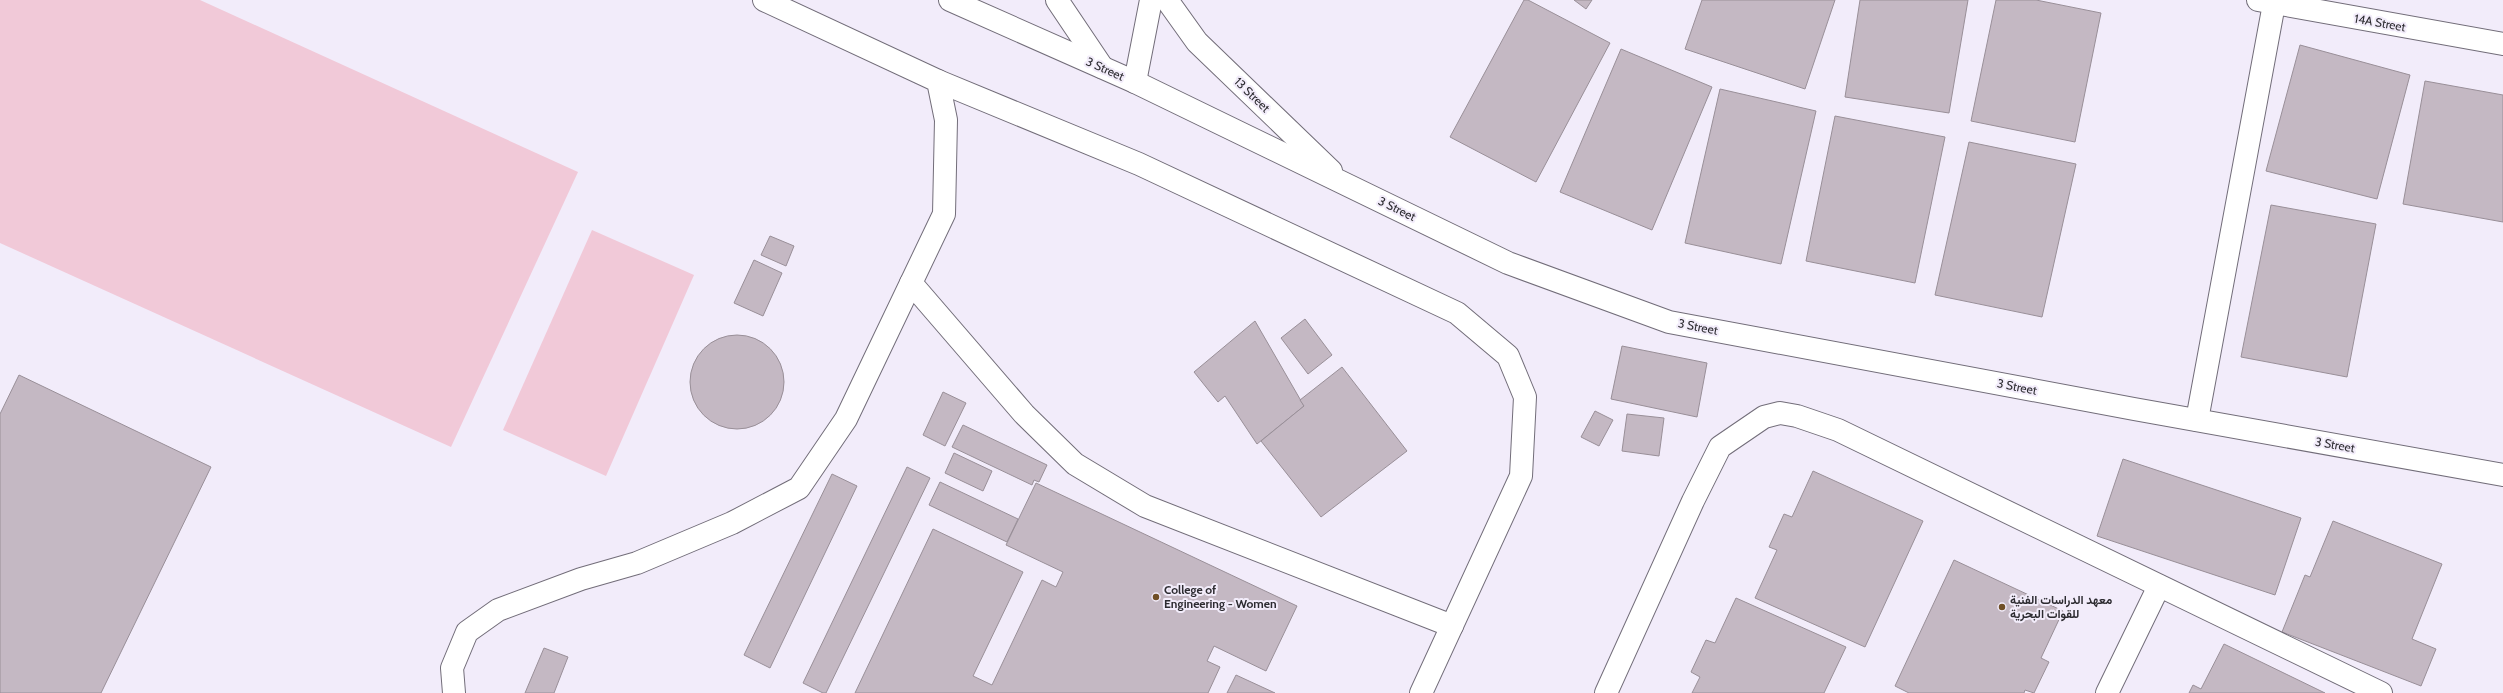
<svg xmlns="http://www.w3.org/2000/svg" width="2503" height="693" font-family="Cabin,Vazirmatn,sans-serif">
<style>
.green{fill:#f1c9d8}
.building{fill:#c4b8c3;stroke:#998f98}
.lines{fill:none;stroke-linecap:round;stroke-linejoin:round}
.minor-casing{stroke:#726d79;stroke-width:24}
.minor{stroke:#fff;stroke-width:22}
.poi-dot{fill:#704f26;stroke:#f2ecfa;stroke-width:1.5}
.labels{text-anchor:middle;stroke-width:4;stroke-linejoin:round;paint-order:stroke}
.street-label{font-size:12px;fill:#2c2b30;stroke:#f2ecfa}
.poi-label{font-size:12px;font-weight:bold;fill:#2c2b30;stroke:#f2ecfa;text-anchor:start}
</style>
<rect width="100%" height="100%" fill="#f2ecfa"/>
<g class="green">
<polygon points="0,0 200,0 578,172 451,447 0,243"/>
<polygon points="592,230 694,275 606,476 503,430"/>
</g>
<g class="building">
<polygon points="1524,0 1528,0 1610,43 1536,182 1450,137"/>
<polygon points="1574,0 1592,0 1586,9"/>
<polygon points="1702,0 1835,0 1805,89 1685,49"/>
<polygon points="1860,0 1968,0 1949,113 1845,97"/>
<polygon points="1996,0 2036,0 2101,13 2075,142 1971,121"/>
<polygon points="2300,45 2410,75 2377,199 2266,171"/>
<polygon points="1621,49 1712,87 1652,230 1560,192"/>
<polygon points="2425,81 2503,95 2503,222 2403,204"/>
<polygon points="1720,89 1816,111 1781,264 1685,243"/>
<polygon points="1835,116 1945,137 1915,283 1806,261"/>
<polygon points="1969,142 2076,164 2042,317 1935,295"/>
<polygon points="2271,205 2376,224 2347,377 2241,357"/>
<polygon points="770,236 794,246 786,266 761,255"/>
<polygon points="754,260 782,273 763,316 734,303"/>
<polygon points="1305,319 1332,355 1308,374 1281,338"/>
<polygon points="1255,321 1304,406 1257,444 1225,396 1218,402 1194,372"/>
<circle cx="737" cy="382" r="47"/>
<polygon points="1622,346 1707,363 1697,417 1611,399"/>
<polygon points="1342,367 1407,451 1321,517 1261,441 1304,406 1300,400"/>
<polygon points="19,375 211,467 101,693 0,693 0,414"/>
<polygon points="943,392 966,403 945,446 923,435"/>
<polygon points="1595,411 1613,420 1599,446 1581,437"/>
<polygon points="1627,414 1664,418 1659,456 1622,451"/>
<polygon points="963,425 1047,465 1039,482 1034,480 1032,485 952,447"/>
<polygon points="954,453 992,471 983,491 945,473"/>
<polygon points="2123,459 2301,518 2275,595 2097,536"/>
<polygon points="907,467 930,478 826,693 823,693 803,683"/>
<polygon points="1813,471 1923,521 1865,647 1755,598 1777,550 1769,547 1784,514 1792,517"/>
<polygon points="832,474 857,486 770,668 744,655"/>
<polygon points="940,482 1018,519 1007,542 929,505"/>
<polygon points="1036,483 1297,606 1266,671 1214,646 1207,661 1220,667 1208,693 855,693 933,529 1023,572 973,676 992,685 1042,580 1056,587 1063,572 1006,545"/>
<polygon points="2333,521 2442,564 2412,639 2436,649 2421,686 2282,632 2305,575 2310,577"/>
<polygon points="1954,560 2063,611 2041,658 2049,662 2034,693 2025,690 2024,693 1909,693 1895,686"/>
<polygon points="1736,598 1846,647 1824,693 1692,693 1700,677 1691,672 1706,640 1715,643"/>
<polygon points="2224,644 2325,693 2189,693 2193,685 2201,689"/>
<polygon points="544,648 568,657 554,693 525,693"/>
<polygon points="1236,675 1275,693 1227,693"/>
</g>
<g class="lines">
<g class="minor-casing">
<g id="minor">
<polyline points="950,0 1135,82 1508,263 1669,322 2134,409 2503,475"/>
<polyline points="1057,0 1102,67"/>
<polyline points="1167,0 1197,42 1331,171"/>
<polyline points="2258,0 2503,44"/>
<polyline points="938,81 1139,164 1457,313 1508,356 1525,397 1521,476 1421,693"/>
<polyline points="1135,82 1151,0"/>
<polyline points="911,283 1024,414 1075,464 1145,506 1452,626"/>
<polyline points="2197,420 2274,4"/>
<polyline points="454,693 452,668 467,632 498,610 581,579 637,563 732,523 799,488 846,419 944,214 946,120 938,81 764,0"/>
<polyline points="1606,693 1693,501 1720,447 1764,417 1780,413 1797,416 1838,430 2381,693"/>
<polyline points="2107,693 2159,586"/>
</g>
</g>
<use href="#minor" class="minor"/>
</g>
<g class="poi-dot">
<circle cx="1156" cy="597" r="4"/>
<circle cx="2002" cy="607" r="4"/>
</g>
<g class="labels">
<g class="street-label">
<text transform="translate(2380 23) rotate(10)" y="4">14A Street</text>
<text transform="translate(1105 69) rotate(24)" y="4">3 Street</text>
<text transform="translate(1252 95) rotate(44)" y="4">13 Street</text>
<text transform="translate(1397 209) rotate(26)" y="4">3 Street</text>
<text transform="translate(1698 327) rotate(11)" y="4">3 Street</text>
<text transform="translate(2017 387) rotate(11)" y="4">3 Street</text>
<text transform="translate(2335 445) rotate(10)" y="4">3 Street</text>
</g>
<g class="poi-label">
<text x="1164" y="594">College of<tspan x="1164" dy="14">Engineering - Women</tspan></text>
<text x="2010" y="604">معهد الدراسات الفنية<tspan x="2010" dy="14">للقوات البحرية</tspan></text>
</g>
</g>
</svg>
